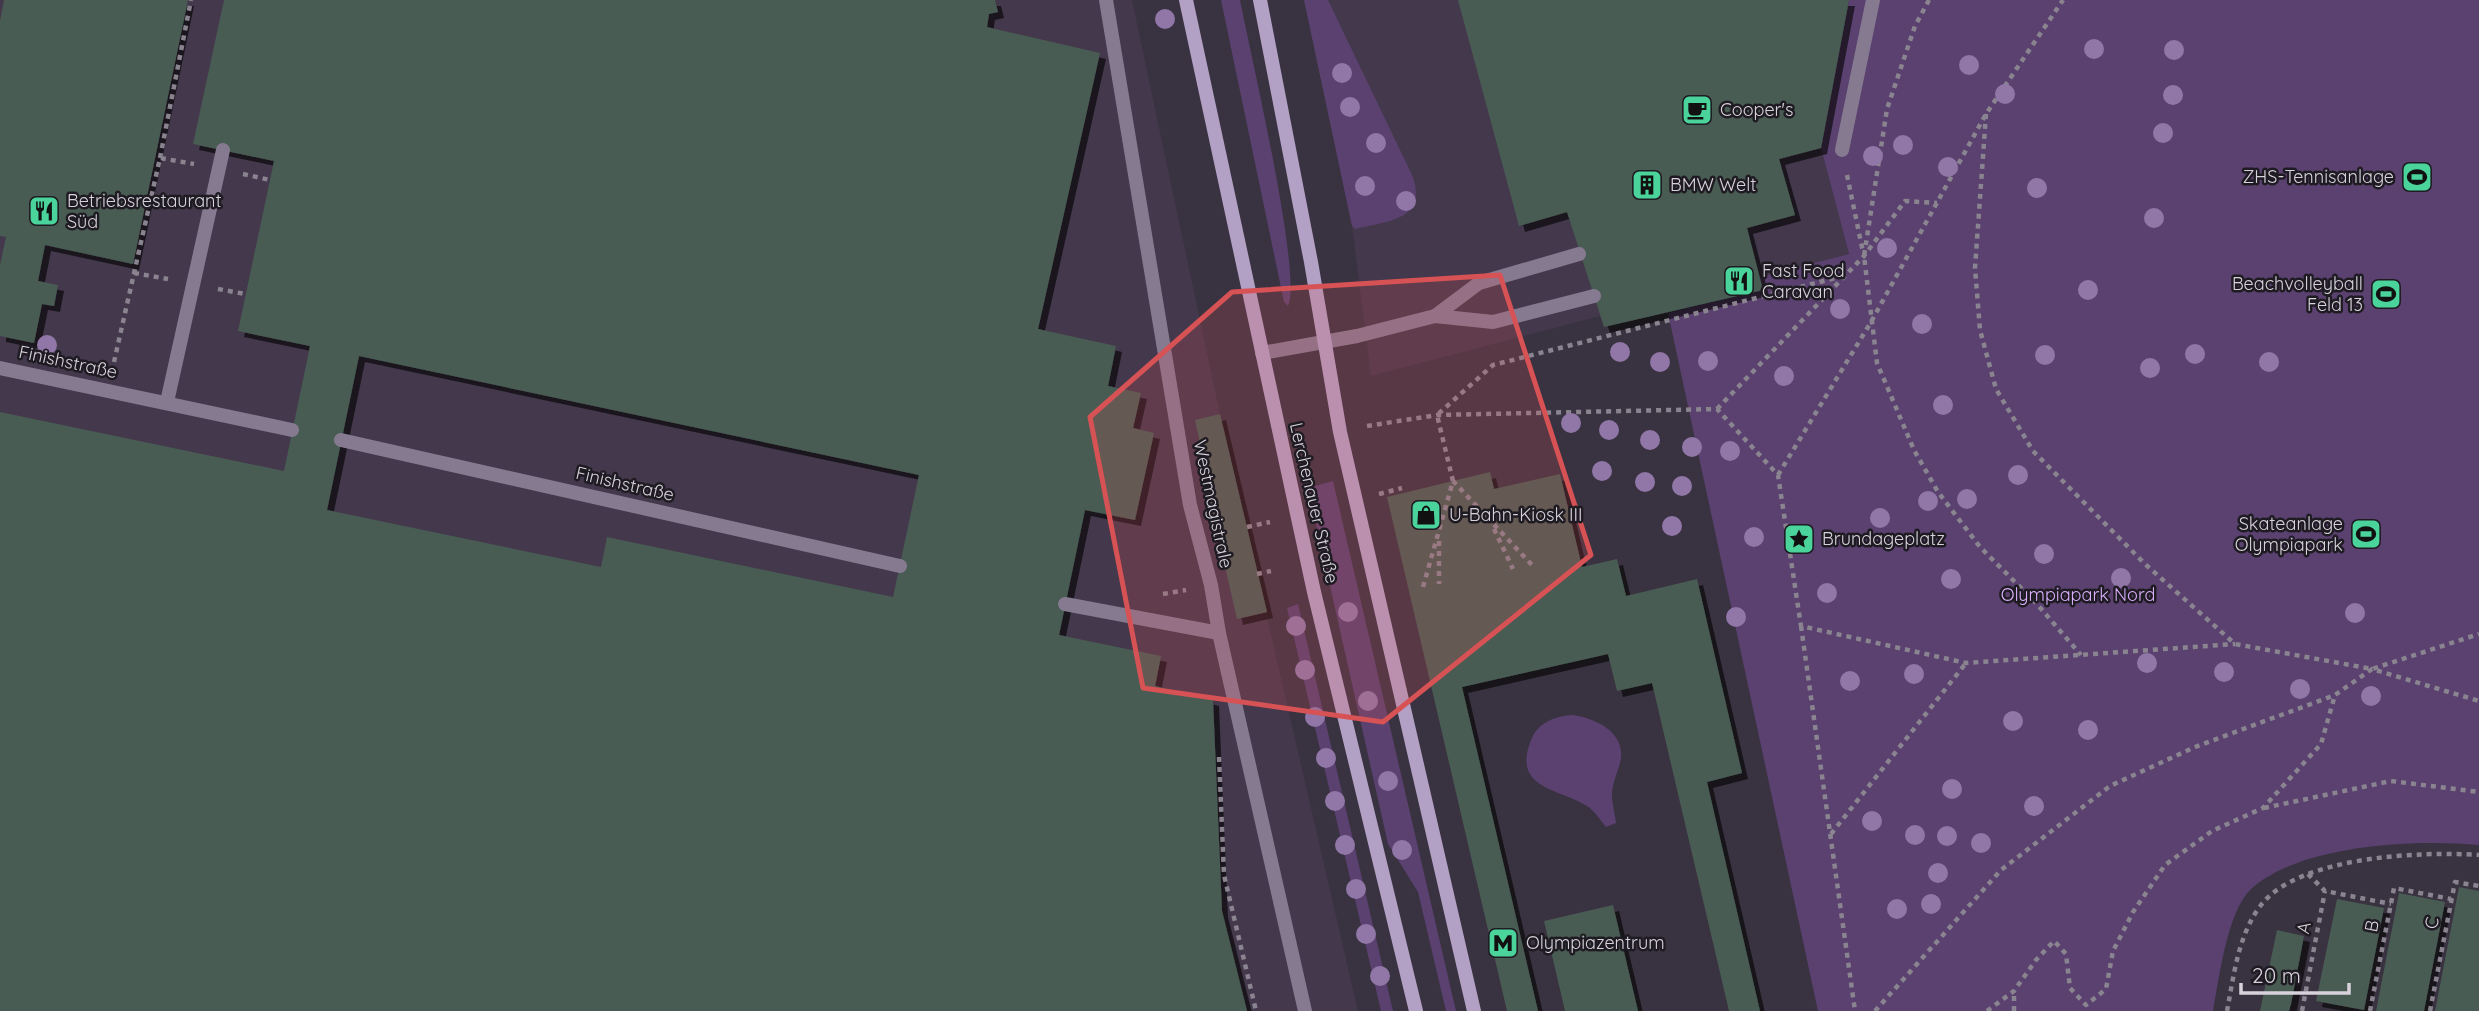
<svg xmlns="http://www.w3.org/2000/svg" width="2479" height="1011" font-family="Quicksand,sans-serif">
<style>
.built{fill:#43384c}
.green{fill:#5a416f}
.building{fill:#495b52;fill-rule:evenodd;filter:url(#shadow)}
.lines{fill:none;stroke-linecap:round;stroke-linejoin:round}
.path{stroke:#8a8490;stroke-width:4.5;stroke-dasharray:5 5;stroke-linecap:butt}
.lane{stroke:#867a91;stroke-width:14}
.secondary{stroke:#b3a0c5;stroke-width:14}
.tree{fill:#9177a7}
.marked{fill:#d65255;fill-opacity:0.2;stroke:#d65255;stroke-width:5;stroke-linejoin:round}
.labels{text-anchor:middle;stroke-width:5;stroke-linejoin:round;paint-order:stroke}
.poi-label{font-size:18px;fill:#d7d2db;stroke:#1f1b22;text-anchor:start}
.street-label{font-size:18px;fill:#d7d2db;stroke:#1f1b22}
.park-label{font-size:18px;fill:#d9affc;stroke:#1f1b22}
</style>
<defs>
<filter id="shadow"><feDropShadow dx="6" dy="6" stdDeviation="0" flood-color="#0009"/></filter>
</defs>
<rect width="100%" height="100%" fill="#393240"/>
<g class="built">
<polygon points="0,0 1132,0 1220,414 1358,1011 0,1011"/>
<polygon points="1304,0 1849,0 1821,148 1849,254 1761,277 1763,290 1604,327 1600,316 1371,376 1352,226"/>
</g>
<g class="green">
<path d="M 1221,0 L 1240,0 C 1249,47 1303,276 1288,306 L 1284,302 Z"/>
<path d="M 1304,0 L 1328,0 L 1412,175 C 1429,220 1388,221 1355,229 L 1352,226 Z"/>
<path d="M 1849,0 L 2479,0 L 2479,845 C 2416,839 2301,844 2251,889 C 2227,912 2219,979 2213,1011 L 1818,1011 L 1668,313 L 1763,290 L 1760,277 L 1849,254 L 1821,148 Z"/>
<polygon points="1333,481 1456,1011 1446,1011 1418,892 1388,844 1308,488"/>
<polygon points="1298,604 1393,1011 1381,1011 1287,608"/>
<path d="M 1573,715 C 1594,718 1624,731 1621,758 C 1619,771 1612,782 1612,795 C 1612,804 1615,814 1616,823 L 1606,827 C 1600,820 1595,811 1587,806 C 1558,788 1510,789 1532,738 C 1539,722 1556,716 1573,715 Z"/>
</g>
<g class="building">
<polygon points="4,0 188,0 133,264 45,245 38,281 58,285 54,306 42,304 34,343 0,336 0,265 6,237 0,236 0,21"/>
<path d="M 224,0 L 995,0 L 998,12 L 989,14 L 987,27 L 1100,53 L 1038,329 L 1116,346 L 1108,386 L 1141,393 L 1133,428 L 1154,433 L 1135,520 L 1085,510 L 1059,635 L 1161,656 L 1155,686 L 1213,700 L 1222,911 L 1247,1011 L 0,1011 L 0,412 L 284,471 L 310,346 L 238,331 L 274,161 L 193,144 ZM 359,356 L 919,475 L 893,597 L 607,537 L 601,567 L 327,510 Z"/>
<polygon points="1458,0 1849,0 1821,148 1779,159 1795,215 1747,228 1763,290 1604,327 1567,212 1519,226"/>
<polygon points="1220,414 1267,612 1237,619 1199,453 1202,452 1195,420"/>
<polygon points="1490,472 1494,489 1560,474 1582,567 1617,559 1626,596 1697,579 1742,773 1707,782 1760,1011 1729,1011 1652,683 1617,691 1608,654 1462,687 1538,1011 1507,1011 1387,497"/>
<polygon points="2459,887 2479,891 2479,1011 2435,1011"/>
<polygon points="2399,893 2445,902 2424,1011 2376,1011"/>
<polygon points="2337,899 2384,908 2364,1010 2316,1001"/>
<polygon points="1613,905 1638,1011 1565,1011 1544,921"/>
<polygon points="2277,930 2304,936 2291,1004 2289,1011 2260,1011"/>
</g>
<g class="lines">
<g class="path">
<polyline points="1929,0 1915,26 1887,109 1864,256 1877,363 1914,450 1938,492 1980,547 2036,603 2081,655"/>
<polyline points="1986,114 1975,268 1980,330 1996,389 2033,451 2145,564 2235,644 2372,669 2479,634"/>
<polyline points="160,158 191,0"/>
<polyline points="243,174 270,180"/>
<polyline points="1847,175 1863,252"/>
<polyline points="134,273 168,279"/>
<polyline points="218,289 245,294"/>
<polyline points="114,362 160,158 194,164"/>
<polyline points="1717,409 1864,256 1905,201 1937,203"/>
<polyline points="1367,426 1437,415 1717,409 1778,475 1801,626 1966,663 2235,644"/>
<polyline points="1778,475 1871,322 1986,114 2063,0"/>
<polyline points="1453,481 1437,415 1493,365 1843,276"/>
<polyline points="1379,494 1402,488"/>
<polyline points="1247,527 1270,522"/>
<polyline points="1494,529 1513,569"/>
<polyline points="1439,541 1439,584"/>
<polyline points="1257,574 1271,571"/>
<polyline points="1423,587 1453,481 1532,565"/>
<polyline points="1163,594 1186,590"/>
<polyline points="1801,626 1855,1011"/>
<polyline points="1219,757 1224,875 1256,1011"/>
<polyline points="2264,808 2391,781 2479,792"/>
<polyline points="1831,834 1966,663"/>
<polyline points="2308,874 2325,891 2391,904"/>
<polyline points="1875,1011 2001,870 2110,786 2195,747 2335,695 2372,669 2479,701"/>
<polyline points="1987,1011 2014,991 2036,960 2054,941 2066,954 2070,988 2086,1005 2106,989 2113,951 2133,912 2165,865 2212,831 2263,808 2321,744 2335,695"/>
<polyline points="2014,1011 2014,992"/>
<path d="M 2227,1011 C 2234,975 2238,935 2261,905 C 2299,856 2422,851 2479,855"/>
<polyline points="2302,1011 2325,891"/>
<polyline points="2370,1011 2394,888 2451,899"/>
<polyline points="2430,1011 2455,882 2479,886"/>
</g>
<g class="lane">
<polyline points="1106,0 1190,505 1211,585 1219,633 1305,1011"/>
<polyline points="1842,150 1873,0"/>
<polyline points="1435,316 1479,283 1579,254"/>
<polyline points="1262,353 1357,336 1435,316 1493,322 1594,296"/>
<polyline points="0,368 292,430"/>
<polyline points="167,402 223,150"/>
<polyline points="341,440 900,566"/>
<polyline points="1065,604 1219,633"/>
</g>
<g class="secondary">
<polyline points="1186,0 1314,592 1416,1011"/>
<polyline points="1260,0 1311,262 1340,432 1474,1011"/>
</g>
</g>
<g class="tree">
<circle cx="1165" cy="19" r="10"/>
<circle cx="2094" cy="49" r="10"/>
<circle cx="2174" cy="50" r="10"/>
<circle cx="1969" cy="65" r="10"/>
<circle cx="1342" cy="73" r="10"/>
<circle cx="2005" cy="94" r="10"/>
<circle cx="2173" cy="95" r="10"/>
<circle cx="1350" cy="107" r="10"/>
<circle cx="2163" cy="133" r="10"/>
<circle cx="1376" cy="143" r="10"/>
<circle cx="1903" cy="145" r="10"/>
<circle cx="1873" cy="156" r="10"/>
<circle cx="1948" cy="167" r="10"/>
<circle cx="1365" cy="186" r="10"/>
<circle cx="2037" cy="188" r="10"/>
<circle cx="1406" cy="201" r="10"/>
<circle cx="2154" cy="218" r="10"/>
<circle cx="1887" cy="248" r="10"/>
<circle cx="2088" cy="290" r="10"/>
<circle cx="1840" cy="309" r="10"/>
<circle cx="1922" cy="324" r="10"/>
<circle cx="47" cy="345" r="10"/>
<circle cx="1620" cy="352" r="10"/>
<circle cx="2195" cy="354" r="10"/>
<circle cx="2045" cy="355" r="10"/>
<circle cx="1708" cy="361" r="10"/>
<circle cx="1660" cy="362" r="10"/>
<circle cx="2269" cy="362" r="10"/>
<circle cx="2150" cy="368" r="10"/>
<circle cx="1784" cy="376" r="10"/>
<circle cx="1943" cy="405" r="10"/>
<circle cx="1571" cy="423" r="10"/>
<circle cx="1609" cy="430" r="10"/>
<circle cx="1650" cy="440" r="10"/>
<circle cx="1692" cy="447" r="10"/>
<circle cx="1730" cy="451" r="10"/>
<circle cx="1602" cy="471" r="10"/>
<circle cx="2018" cy="475" r="10"/>
<circle cx="1645" cy="482" r="10"/>
<circle cx="1682" cy="486" r="10"/>
<circle cx="1967" cy="499" r="10"/>
<circle cx="1928" cy="501" r="10"/>
<circle cx="1880" cy="518" r="10"/>
<circle cx="1672" cy="526" r="10"/>
<circle cx="1754" cy="537" r="10"/>
<circle cx="2044" cy="554" r="10"/>
<circle cx="2121" cy="578" r="10"/>
<circle cx="1951" cy="579" r="10"/>
<circle cx="1827" cy="593" r="10"/>
<circle cx="1348" cy="612" r="10"/>
<circle cx="2355" cy="613" r="10"/>
<circle cx="1736" cy="617" r="10"/>
<circle cx="1296" cy="626" r="10"/>
<circle cx="2147" cy="663" r="10"/>
<circle cx="1305" cy="670" r="10"/>
<circle cx="2224" cy="672" r="10"/>
<circle cx="1914" cy="674" r="10"/>
<circle cx="1850" cy="681" r="10"/>
<circle cx="2300" cy="689" r="10"/>
<circle cx="2371" cy="696" r="10"/>
<circle cx="1368" cy="701" r="10"/>
<circle cx="1315" cy="717" r="10"/>
<circle cx="2013" cy="721" r="10"/>
<circle cx="2088" cy="730" r="10"/>
<circle cx="1326" cy="758" r="10"/>
<circle cx="1388" cy="781" r="10"/>
<circle cx="1952" cy="789" r="10"/>
<circle cx="1335" cy="801" r="10"/>
<circle cx="2034" cy="806" r="10"/>
<circle cx="1872" cy="821" r="10"/>
<circle cx="1915" cy="835" r="10"/>
<circle cx="1947" cy="836" r="10"/>
<circle cx="1981" cy="843" r="10"/>
<circle cx="1345" cy="845" r="10"/>
<circle cx="1402" cy="850" r="10"/>
<circle cx="1938" cy="873" r="10"/>
<circle cx="1356" cy="889" r="10"/>
<circle cx="1931" cy="904" r="10"/>
<circle cx="1897" cy="909" r="10"/>
<circle cx="1366" cy="934" r="10"/>
<circle cx="1380" cy="976" r="10"/>
</g>
<path class="marked" d="M 1500,275 L 1591,555 L 1383,722 L 1143,688 L 1090,417 L 1232,292 Z"/>
<defs>
<g id="cafe-square" transform="scale(1.575)"><rect x="-9" y="-9" width="18" height="18" rx="4" fill="#4ad49c" stroke="#1f1b22"/><path d="M-5.5-4.5H6V0H3Q3 3.5 0 3.5H-2.5Q-5.5 3.5-5.5 0ZM3-3.2v2h1.7v-2ZM-6 4.5H4V6H-6Z" fill="#111"/></g>
<g id="stadium-square" transform="scale(1.575)"><rect x="-9" y="-9" width="18" height="18" rx="4" fill="#4ad49c" stroke="#1f1b22"/><path d="M0-5a6.5 5 0 1 0 0 10a6.5 5 0 1 0 0-10ZM-3.5-1.8h7v3.6h-7Z" fill="#111"/></g>
<g id="building-square" transform="scale(1.575)"><rect x="-9" y="-9" width="18" height="18" rx="4" fill="#4ad49c" stroke="#1f1b22"/><path d="M-4-6H4V6H1V3H-1V6H-4ZM-2.5-4.3h1.7v1.8h-1.7ZM.8-4.3h1.7v1.8H.8ZM-2.5-1h1.7V.8h-1.7ZM.8-1h1.7V.8H.8Z" fill="#111"/></g>
<g id="restaurant-square" transform="scale(1.575)"><rect x="-9" y="-9" width="18" height="18" rx="4" fill="#4ad49c" stroke="#1f1b22"/><path d="M-5-6h1v4h1v-4h1v4h1v-4h1v5L-1.5 .5V6h-2V.5L-5-1ZM5-6V6H3V1.5H1.5Q1.5-4 5-6Z" fill="#111"/></g>
<g id="shop-square" transform="scale(1.575)"><rect x="-9" y="-9" width="18" height="18" rx="4" fill="#4ad49c" stroke="#1f1b22"/><path d="M-5-2.5h2.3a2.7 3.5 0 0 1 5.4 0H5L5.5 6h-11ZM-1.5-2.5h3a1.5 2.3 0 0 0-3 0Z" fill="#111"/></g>
<g id="sight-square" transform="scale(1.575)"><rect x="-9" y="-9" width="18" height="18" rx="4" fill="#4ad49c" stroke="#1f1b22"/><path d="M0-6L1.8-2.2L6-1.7L2.9 1.2L3.7 5.4L0 3.3L-3.7 5.4L-2.9 1.2L-6-1.7L-1.8-2.2Z" fill="#111"/></g>
<g id="metro-square" transform="scale(1.575)"><rect x="-9" y="-9" width="18" height="18" rx="4" fill="#4ad49c" stroke="#1f1b22"/><path d="M-5.5 5V-5H-3L0 0L3-5H5.5V5H3V-.5L0 4L-3-.5V5Z" fill="#111"/></g>
</defs>
<g fill-rule="evenodd">
<use href="#cafe-square" x="1697" y="110"/>
<use href="#stadium-square" x="2417" y="177"/>
<use href="#building-square" x="1647" y="185"/>
<use href="#restaurant-square" x="44" y="211"/>
<use href="#restaurant-square" x="1739" y="281"/>
<use href="#stadium-square" x="2386" y="294"/>
<use href="#shop-square" x="1426" y="515"/>
<use href="#stadium-square" x="2366" y="534"/>
<use href="#sight-square" x="1799" y="539"/>
<use href="#metro-square" x="1503" y="943"/>
</g>
<g class="labels">
<g class="poi-label">
<text x="1720" y="116">Cooper's</text>
<text x="2394" y="183" text-anchor="end">ZHS-Tennisanlage</text>
<text x="1670" y="191">BMW Welt</text>
<text x="67" y="207">Betriebsrestaurant<tspan x="67" dy="21">Süd</tspan></text>
<text x="1762" y="277">Fast Food<tspan x="1762" dy="21">Caravan</tspan></text>
<text x="2363" y="290" text-anchor="end">Beachvolleyball<tspan x="2363" dy="21">Feld 13</tspan></text>
<text x="1449" y="521">U-Bahn-Kiosk III</text>
<text x="2343" y="530" text-anchor="end">Skateanlage<tspan x="2343" dy="21">Olympiapark</tspan></text>
<text x="1822" y="545">Brundageplatz</text>
<text x="1526" y="949">Olympiazentrum</text>
</g>
<g class="street-label">
<text transform="translate(68 362) rotate(12)" y="6">Finishstraße</text>
<text transform="translate(625 484) rotate(13)" y="6">Finishstraße</text>
<text transform="translate(1314 503) rotate(77)" y="6">Lerchenauer Straße</text>
<text transform="translate(1213 504) rotate(78)" y="6">Westmagistrale</text>
<text transform="translate(2432 923) rotate(-79)" y="6">C</text>
<text transform="translate(2372 926) rotate(-79)" y="6">B</text>
<text transform="translate(2304 928) rotate(-79)" y="6">A</text>
</g>
<g class="park-label">
<text x="2078" y="601">Olympiapark Nord</text>
</g>
</g>
<path d="M2241 983v10h108v-10" fill="none" stroke="#d7d2db" stroke-width="3.5"/>
<text x="2252" y="983" font-size="21" fill="#d7d2db" stroke="#1f1b22" stroke-width="5" paint-order="stroke">20 m</text>
</svg>
